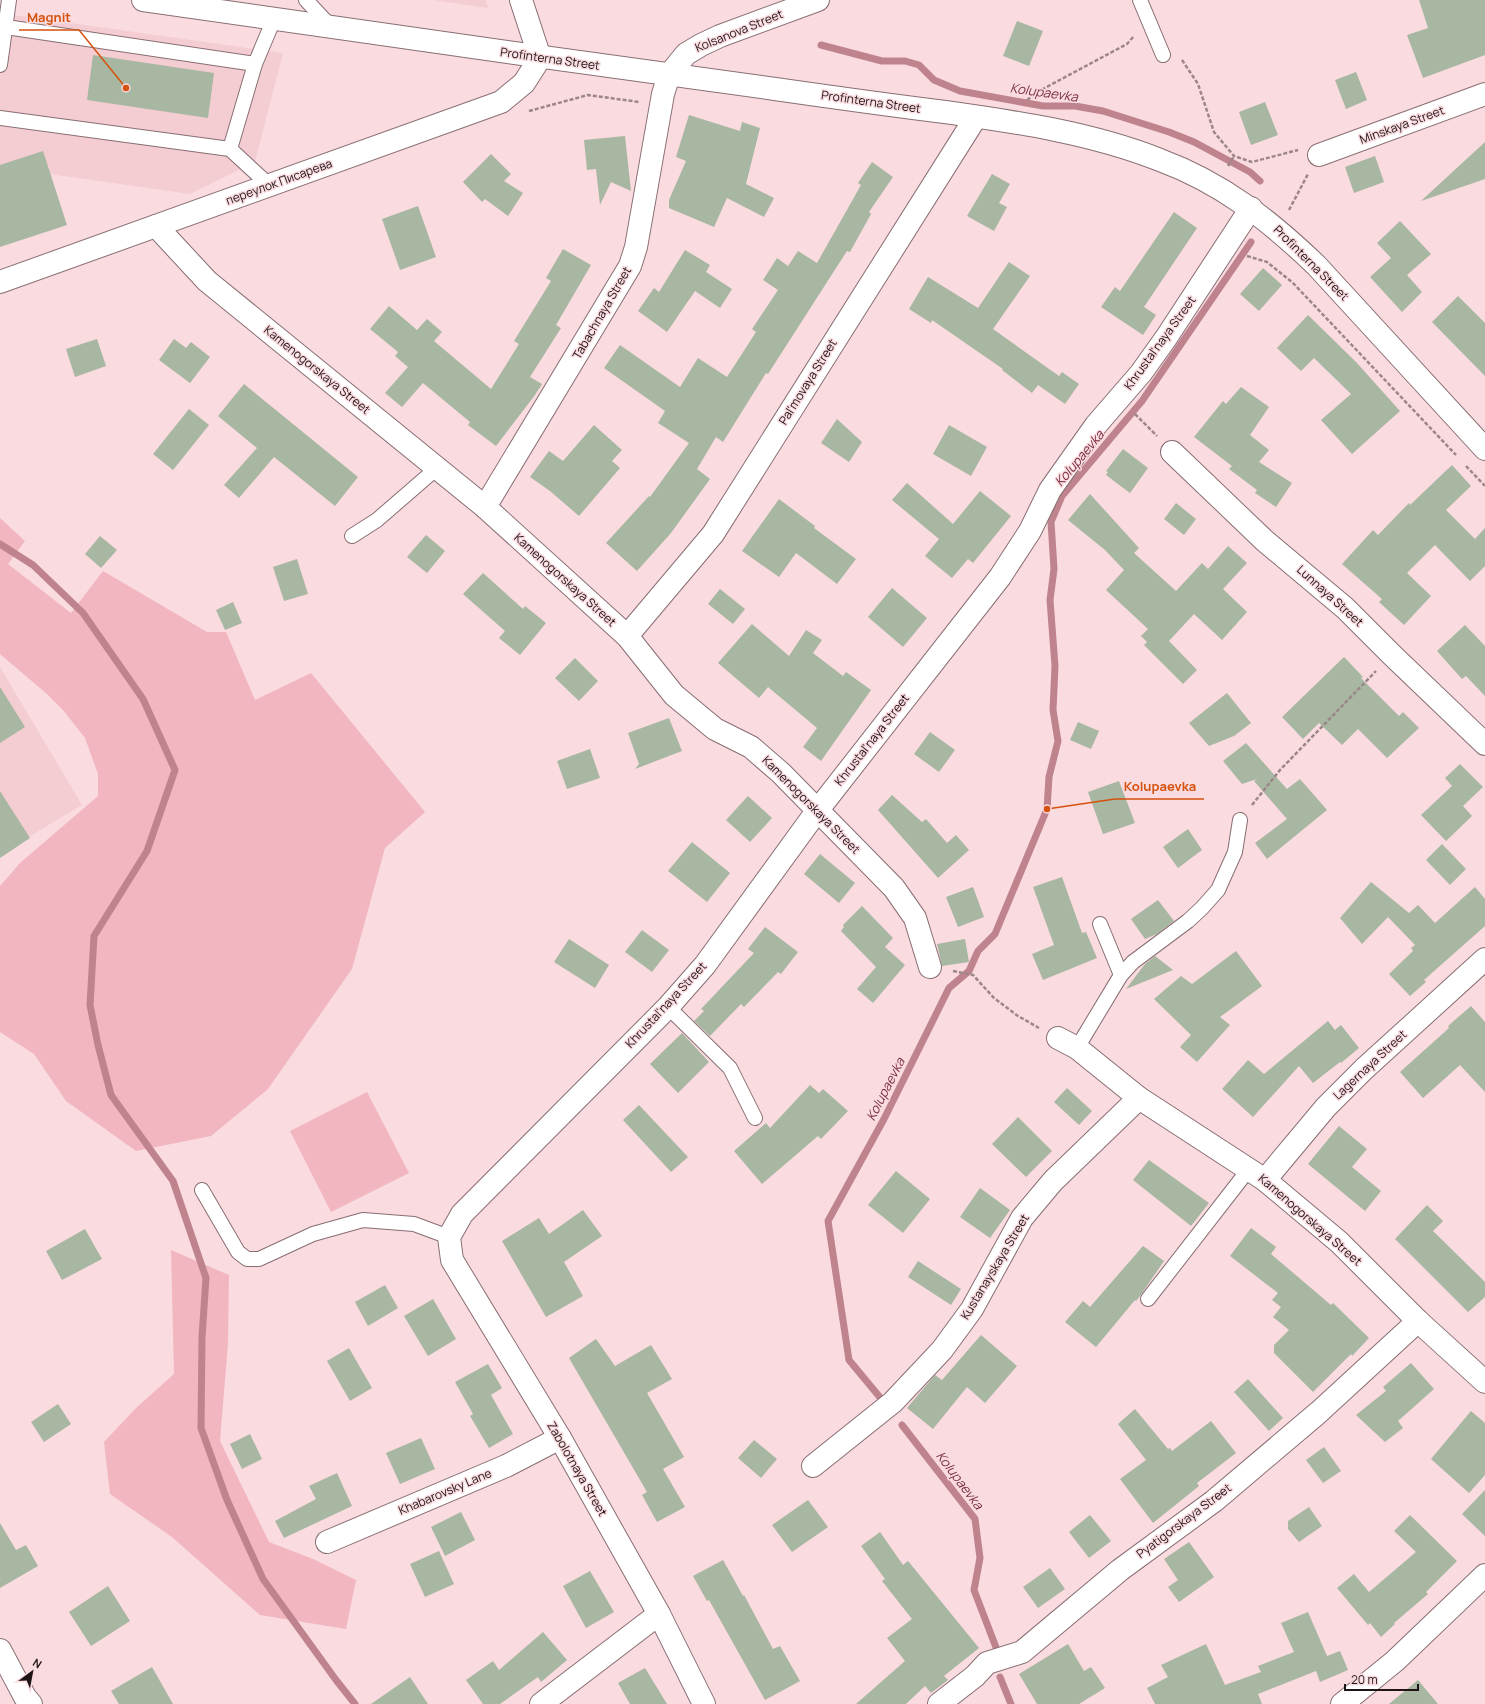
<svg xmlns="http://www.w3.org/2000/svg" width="1485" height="1704" font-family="Manrope,sans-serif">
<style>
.built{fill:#f4cdd3}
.green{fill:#f1b6c0}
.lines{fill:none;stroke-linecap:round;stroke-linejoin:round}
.stream{stroke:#bf838e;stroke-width:7}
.building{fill:#a8b7a1}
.lane-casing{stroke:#886e72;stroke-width:16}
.street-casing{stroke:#886e72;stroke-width:24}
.secondary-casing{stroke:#886e72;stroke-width:24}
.path{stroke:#9c8689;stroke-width:2.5;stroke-dasharray:4 2;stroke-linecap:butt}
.lane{stroke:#fff;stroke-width:14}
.street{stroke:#fff;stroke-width:22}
.secondary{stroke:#fff;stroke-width:22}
.labels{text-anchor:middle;stroke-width:3;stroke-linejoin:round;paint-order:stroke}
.street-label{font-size:12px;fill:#1e1415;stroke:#fadbe0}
.water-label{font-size:13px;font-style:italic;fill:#782e41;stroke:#fadbe0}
.leader{fill:none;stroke:#d4520d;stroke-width:1.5}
.callout-dot{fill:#d4520d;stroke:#fadbe0;stroke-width:1.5}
.callout-label{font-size:13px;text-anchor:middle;font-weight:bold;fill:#d4520d;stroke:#fadbe0;stroke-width:3;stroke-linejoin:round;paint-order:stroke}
</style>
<rect width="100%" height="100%" fill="#fadbe0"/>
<g class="built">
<polygon points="433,0 486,0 488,8"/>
<polygon points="0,13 283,53 255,162 190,194 0,167"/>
<polygon points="0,667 82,805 0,854"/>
</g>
<g class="green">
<polygon points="0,518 25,541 8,564 71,613 103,571 207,632 226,632 255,700 311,673 425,812 385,848 352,969 268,1089 211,1136 136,1151 66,1101 34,1054 0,1032 0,886 20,863 98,796 98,774 85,738 63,710 47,694 0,654"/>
<polygon points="367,1092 409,1173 331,1212 290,1131"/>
<polygon points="171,1250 229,1275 228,1343 220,1441 269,1542 313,1559 356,1580 346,1629 260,1615 172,1537 110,1494 104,1442 136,1408 174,1374"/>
</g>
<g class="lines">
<g class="stream">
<polyline points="821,45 882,61 905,61 919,65 934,80 960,91 1043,106 1075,106 1103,111 1169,132 1194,142 1250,172 1260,181"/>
<polyline points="0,544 33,565 83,613 143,699 175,770 147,851 94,936 90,1005 98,1045 111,1095 173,1181 206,1278 202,1337 201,1428 227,1500 263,1579 336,1680 355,1704"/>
<polyline points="883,1401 849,1360 828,1221 884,1119 949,988 969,971 978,951 995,934 1047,809 1049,777 1058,741 1053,710 1055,666 1050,600 1054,569 1051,522 1062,496 1142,401 1251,242"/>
<polyline points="902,1425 975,1519 980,1558 974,1590 997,1650"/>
<polyline points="1000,1677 1011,1704"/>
</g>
</g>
<g class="building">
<polygon points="1419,0 1485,0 1485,55 1423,78 1407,35 1428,28"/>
<polygon points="1017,21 1043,31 1029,66 1003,56"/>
<polygon points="93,55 214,73 208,118 87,100"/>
<polygon points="1356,72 1367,100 1346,109 1335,80"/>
<polygon points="1265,102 1278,135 1251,145 1239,112"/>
<polygon points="689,115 740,131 742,122 760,128 746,184 774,198 764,217 727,198 714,227 669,208 669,200 686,161 676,157"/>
<polygon points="625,136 631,191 611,182 600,205 596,169 587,170 584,140"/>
<polygon points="1485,142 1485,179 1421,201"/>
<polygon points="43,151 67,225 0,247 0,165"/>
<polygon points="491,154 511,174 504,181 523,193 508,216 485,199 482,202 463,182"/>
<polygon points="1375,156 1384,182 1354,193 1345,167"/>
<polygon points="872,162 893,177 869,212 871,214 850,252 847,251 768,374 766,373 723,442 716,437 697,469 710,479 671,533 637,571 606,543 649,496 650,497 689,443 658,423 665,411 604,368 620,345 680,387 698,358 727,377 756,332 752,329 778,290 763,280 777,258 788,266 798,251 817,263 861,185 858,183"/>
<polygon points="992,174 1010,184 999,203 1007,207 994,231 967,216"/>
<polygon points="418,206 436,257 400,270 382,219"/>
<polygon points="1174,212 1197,228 1144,307 1156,315 1143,335 1101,307 1115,287 1120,291"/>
<polygon points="1400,221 1431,254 1407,275 1422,292 1402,312 1370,277 1391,258 1377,243"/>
<polygon points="563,249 591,265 556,325 561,328 530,377 542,384 535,395 496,446 468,425 470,422 423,383 402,407 385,393 408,367 395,356 398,352 370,329 389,306 417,330 427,319 442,332 434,341 491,389 519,344 514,341 551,281 546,278"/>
<polygon points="685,250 710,265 706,272 732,289 720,308 695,291 667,332 638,311 654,288 659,292"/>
<polygon points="1009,262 1030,276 993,329 1059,376 1062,372 1079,384 1065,404 1038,385 1032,393 1002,370 1003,369 932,320 931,323 909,309 928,277 978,308"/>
<polygon points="1263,268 1282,285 1259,311 1240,294"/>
<polygon points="1458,296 1485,323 1485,376 1432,322"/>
<polygon points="1308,315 1357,363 1400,411 1352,454 1321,420 1351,394 1314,358 1301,371 1277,348"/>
<polygon points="97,339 106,366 75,377 66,349"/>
<polygon points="174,339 186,348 191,342 210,357 190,383 159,360"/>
<polygon points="244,384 358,477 335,506 274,457 239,498 224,485 257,448 218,416"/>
<polygon points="1241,387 1269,407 1250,435 1269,450 1259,462 1292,483 1276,507 1255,493 1257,490 1229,469 1232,466 1194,437 1223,401 1226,404"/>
<polygon points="189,409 209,425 173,470 153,454"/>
<polygon points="837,419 862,442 849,462 821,443"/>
<polygon points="594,425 622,450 612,461 620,468 579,516 550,491 530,477 549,451 563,461"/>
<polygon points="949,425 987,447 971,476 933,454"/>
<polygon points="1123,449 1148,468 1130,493 1106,475 1108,472 1106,471"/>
<polygon points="1452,465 1471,486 1446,510 1475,539 1485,528 1485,566 1470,581 1435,545 1407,573 1431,596 1404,625 1379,602 1382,599 1342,564 1373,530 1378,535 1409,503 1410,505"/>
<polygon points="907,483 953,524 980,491 1011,516 973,563 968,559 952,578 925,556 939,539 892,500"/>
<polygon points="1090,494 1139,548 1134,553 1176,591 1202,563 1208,569 1228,546 1247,563 1223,589 1247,612 1222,640 1194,614 1169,641 1197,670 1183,684 1144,645 1147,642 1141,636 1148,629 1106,590 1124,570 1105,550 1068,520"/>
<polygon points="779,499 815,526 814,528 856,559 837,584 796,553 779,577 742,551"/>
<polygon points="1176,503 1196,519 1184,535 1164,519"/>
<polygon points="426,535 445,551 427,573 407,557"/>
<polygon points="100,536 117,550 101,568 85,554"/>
<polygon points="297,559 308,594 284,601 273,567"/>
<polygon points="483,573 523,609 525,606 546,623 520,655 499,638 505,631 463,594"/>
<polygon points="892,588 927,618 903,647 868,617"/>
<polygon points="720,589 745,609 733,624 708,604"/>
<polygon points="233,602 242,623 225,630 216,610"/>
<polygon points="752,624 789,656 806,630 822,640 813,653 843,676 846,672 871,690 821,761 803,747 817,728 768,687 759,698 718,663"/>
<polygon points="1465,625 1485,646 1485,696 1466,676 1462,679 1437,651"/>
<polygon points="1344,657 1363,677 1361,678 1399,716 1403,712 1419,728 1387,758 1358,729 1342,745 1319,723 1303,739 1282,717"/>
<polygon points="575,658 598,681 579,701 555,678"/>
<polygon points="0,687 25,727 0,743"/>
<polygon points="1227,693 1251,723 1234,736 1209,746 1189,723"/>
<polygon points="669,718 682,751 635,769 639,764 628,733"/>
<polygon points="1078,722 1099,731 1091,749 1070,740"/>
<polygon points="930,732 955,750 939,772 914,754"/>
<polygon points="1246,743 1287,789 1300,779 1327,810 1267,859 1255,843 1287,819 1254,781 1257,779 1242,784 1223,761"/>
<polygon points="590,749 600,778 567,789 557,761"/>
<polygon points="1460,764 1483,787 1463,806 1472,816 1446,841 1421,815 1452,786 1445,778"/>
<polygon points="1119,781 1135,823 1103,834 1088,792"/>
<polygon points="0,791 30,838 0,858"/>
<polygon points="892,795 922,822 926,819 947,843 956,835 969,850 938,878 878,810"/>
<polygon points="748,796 772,818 750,842 726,820"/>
<polygon points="1188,829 1202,850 1178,868 1163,847"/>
<polygon points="692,842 730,873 707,902 668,871"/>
<polygon points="1442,844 1466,869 1450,885 1426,860"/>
<polygon points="820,854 855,883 839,903 804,874"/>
<polygon points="1062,877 1082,933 1086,932 1097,958 1043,980 1032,954 1054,945 1033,887"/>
<polygon points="1371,882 1409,913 1418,905 1435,923 1475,887 1485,899 1485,926 1424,980 1426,982 1410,996 1389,974 1413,951 1411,948 1415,945 1388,917 1362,944 1340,918"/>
<polygon points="973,887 984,917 958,927 946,897"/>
<polygon points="1158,900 1174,921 1157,934 1145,939 1131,919"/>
<polygon points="862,906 893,938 885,947 905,965 873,1003 857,989 876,967 841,931 844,927 843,925"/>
<polygon points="765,927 798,952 781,974 778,972 744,1007 741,1004 710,1036 694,1021 704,1011 701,1009 754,953 748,949"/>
<polygon points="642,930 669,950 652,972 625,952"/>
<polygon points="569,939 609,965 595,988 554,962"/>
<polygon points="965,939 969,962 942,966 937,944"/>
<polygon points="1236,951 1262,986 1220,1017 1230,1025 1197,1062 1180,1047 1191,1035 1154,999 1181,976 1192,984"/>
<polygon points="1155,956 1173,970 1126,989 1145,964"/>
<polygon points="1471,1006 1485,1022 1485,1092 1460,1065 1423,1098 1400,1072 1449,1028 1448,1026"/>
<polygon points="1328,1021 1335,1030 1341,1025 1359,1048 1341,1063 1340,1062 1313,1083 1299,1066 1253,1117 1222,1089 1248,1060 1264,1074"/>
<polygon points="682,1033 709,1062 678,1093 650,1064"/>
<polygon points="810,1085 819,1093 823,1089 848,1111 821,1139 818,1136 762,1184 734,1151 766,1123 770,1128"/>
<polygon points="1067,1088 1092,1111 1079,1125 1054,1102"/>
<polygon points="639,1105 688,1157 671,1172 623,1120"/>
<polygon points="1018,1117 1052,1151 1026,1177 992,1144"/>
<polygon points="1339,1126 1367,1149 1352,1167 1381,1191 1365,1211 1308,1164"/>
<polygon points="1149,1160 1209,1203 1191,1226 1133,1180"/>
<polygon points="896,1171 930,1199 903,1233 868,1205"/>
<polygon points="980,1188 1010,1210 990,1238 960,1217"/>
<polygon points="1427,1205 1443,1221 1433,1231 1485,1282 1485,1297 1468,1312 1395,1239"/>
<polygon points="583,1210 602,1236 564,1262 583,1296 546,1317 502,1241 539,1218 549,1234"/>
<polygon points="1251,1228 1276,1247 1271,1254 1331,1305 1333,1303 1369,1338 1352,1356 1351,1354 1313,1392 1274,1353 1274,1345 1289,1330 1273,1317 1281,1307 1272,1300 1278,1293 1230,1256"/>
<polygon points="85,1229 102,1259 62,1280 46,1251"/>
<polygon points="1143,1246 1164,1261 1140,1296 1136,1301 1135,1300 1096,1347 1065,1322 1083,1301 1090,1307"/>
<polygon points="918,1261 961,1289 951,1305 908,1277"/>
<polygon points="385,1285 398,1308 368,1326 355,1302"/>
<polygon points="433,1299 456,1339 428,1356 404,1316"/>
<polygon points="981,1335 1017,1366 985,1403 967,1387 933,1429 907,1408 935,1375 942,1380"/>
<polygon points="596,1339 615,1366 651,1345 672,1379 647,1393 684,1457 663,1469 685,1507 657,1522 642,1495 647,1492 569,1358"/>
<polygon points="349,1348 372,1388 350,1401 327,1361"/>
<polygon points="1411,1363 1434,1389 1398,1421 1403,1428 1385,1442 1356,1415 1386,1391 1383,1387"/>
<polygon points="488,1364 502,1388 491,1395 513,1434 489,1448 470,1416 473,1414 455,1382"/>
<polygon points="1248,1379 1283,1418 1269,1431 1234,1392"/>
<polygon points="58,1404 71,1424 44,1442 31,1422"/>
<polygon points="1135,1409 1168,1449 1170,1448 1172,1451 1211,1421 1236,1453 1197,1483 1199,1486 1153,1523 1120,1479 1146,1460 1118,1424"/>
<polygon points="1471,1411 1485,1423 1485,1475 1469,1493 1431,1459"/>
<polygon points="250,1434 262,1459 242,1469 230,1444"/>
<polygon points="421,1438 435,1469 400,1484 386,1453"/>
<polygon points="754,1440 777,1459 761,1478 738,1458"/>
<polygon points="1324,1447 1341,1471 1323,1483 1306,1460"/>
<polygon points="337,1473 352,1506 284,1538 275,1521 316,1499 309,1486"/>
<polygon points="1485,1490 1485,1536 1462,1514"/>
<polygon points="808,1500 828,1527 792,1552 772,1525"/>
<polygon points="1309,1507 1322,1526 1299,1542 1288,1529 1288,1521"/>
<polygon points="461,1512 475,1540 445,1556 431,1527"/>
<polygon points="1090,1515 1111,1541 1089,1558 1069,1532"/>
<polygon points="1410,1515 1457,1561 1426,1592 1428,1594 1394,1623 1395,1624 1381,1637 1370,1623 1368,1625 1337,1588 1354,1574 1369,1592 1416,1552 1394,1531"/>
<polygon points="0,1523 16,1550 26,1545 38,1566 0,1588"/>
<polygon points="880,1532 903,1565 908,1561 979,1648 944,1676 948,1680 931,1693 925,1686 906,1704 856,1704 905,1661 887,1638 912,1619 882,1581 885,1579 861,1546"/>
<polygon points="1189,1542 1214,1577 1179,1602 1168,1587 1178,1580 1164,1559"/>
<polygon points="439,1551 454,1584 425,1597 410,1564"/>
<polygon points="723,1560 743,1596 744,1595 773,1649 780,1646 800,1681 765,1700 709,1600 707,1601 693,1576"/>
<polygon points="1050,1568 1065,1589 1038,1608 1023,1587"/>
<polygon points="590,1571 614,1612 586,1628 563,1586"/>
<polygon points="108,1586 130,1621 91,1646 69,1612"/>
<polygon points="1308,1612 1327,1656 1340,1651 1348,1670 1320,1682 1316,1671 1258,1694 1262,1704 1155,1704 1147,1688 1168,1677 1161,1665 1206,1644 1225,1685 1261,1672 1258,1666 1294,1652 1281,1623"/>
<polygon points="543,1632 567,1660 541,1682 538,1677 500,1704 483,1704 466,1680 493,1661 499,1670"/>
<polygon points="1068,1644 1084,1671 1091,1667 1105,1688 1079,1704 1037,1704 1019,1674"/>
<polygon points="152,1667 173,1704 119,1704 111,1691"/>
<polygon points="645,1668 667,1704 630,1704 618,1683"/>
<polygon points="410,1677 428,1704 371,1704"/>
<polygon points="1418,1680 1438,1704 1389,1704"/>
</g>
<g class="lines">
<g class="lane-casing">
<g id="lane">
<polyline points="306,0 332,28"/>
<polyline points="1140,0 1163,55"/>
<polyline points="6,27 255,64"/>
<polyline points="0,65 9,0"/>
<polyline points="0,118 230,149"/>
<polyline points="269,185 230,149 255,64 274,19"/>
<polyline points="352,536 377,520 437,468"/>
<polyline points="1100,924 1121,975"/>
<polyline points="668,1007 730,1068 755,1118"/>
<polyline points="1077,1048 1121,975 1133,962 1188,921 1202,908 1218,890 1235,852 1240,820"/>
<polyline points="202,1190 238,1252 247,1259 259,1259 313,1234 363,1220 414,1224 449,1237"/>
<polyline points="1148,1299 1249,1169"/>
</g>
</g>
<g class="street-casing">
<g id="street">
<polyline points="1319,155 1485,94"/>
<polyline points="156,226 207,281 485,507 627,636 674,695 715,729 751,747 781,773 894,888 915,918 930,967"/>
<polyline points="0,282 501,102 524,83 540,58 521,0"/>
<polyline points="1172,452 1265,541 1345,608 1392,655 1485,744"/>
<polyline points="485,507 630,266 636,247 663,94 669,75"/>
<polyline points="627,636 713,534 976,117"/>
<polyline points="1058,1038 1077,1048 1139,1098 1265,1180 1339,1242 1418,1321 1485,1382"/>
<polyline points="1265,1180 1326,1107 1364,1069 1485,959"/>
<polyline points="813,1466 893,1402 942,1350 972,1309 1022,1218 1053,1181 1139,1098"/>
<polyline points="327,1542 506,1466 560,1438"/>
<polyline points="0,1650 25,1697 31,1704"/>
<polyline points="541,1704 659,1614"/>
<polyline points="704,1704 659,1614 560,1438 452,1260 449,1237 462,1214 668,1007 705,965 817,811 1000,577 1030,531 1050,490 1096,425 1141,373 1166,338 1251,208"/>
<polyline points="939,1704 975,1676 987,1663 1022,1652 1120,1570 1214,1501 1319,1412 1418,1321"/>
<polyline points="1342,1704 1395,1661 1485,1575"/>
</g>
</g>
<g class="secondary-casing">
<g id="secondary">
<path d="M 143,0 C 354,31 564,60 775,89 C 831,97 888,105 945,112 C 1017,122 1092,133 1160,160 C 1222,183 1269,220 1316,265 L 1485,449"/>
<polyline points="669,75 686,54 701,45 720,36 818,0"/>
</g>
</g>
<g class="path">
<polyline points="1182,60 1198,84 1214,132 1234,156 1252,162 1298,150"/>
<polyline points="1027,100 1041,90 1127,44 1134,36"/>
<polyline points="529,111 588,95 639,102"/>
<polyline points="1228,166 1234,156"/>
<polyline points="1289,210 1308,174"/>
<polyline points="1247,256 1267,262 1293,283 1456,455"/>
<polyline points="1135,414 1157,436"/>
<polyline points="1466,466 1485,486"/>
<polyline points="1252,805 1280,770 1376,671"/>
<polyline points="953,971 973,975 994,998 1018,1016 1039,1028"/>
</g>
<use href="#lane" class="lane"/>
<use href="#street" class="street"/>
<use href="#secondary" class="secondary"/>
</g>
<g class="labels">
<g class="street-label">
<text transform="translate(739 31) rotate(-22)" y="4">Kolsanova Street</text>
<text transform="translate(550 59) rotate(8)" y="4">Profinterna Street</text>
<text transform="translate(871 102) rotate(8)" y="4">Profinterna Street</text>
<text transform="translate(1402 125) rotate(-20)" y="4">Minskaya Street</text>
<text transform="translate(279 182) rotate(-20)" y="4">переулок Писарева</text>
<text transform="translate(1311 263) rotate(45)" y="4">Profinterna Street</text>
<text transform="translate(602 313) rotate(-60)" y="4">Tabachnaya Street</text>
<text transform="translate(1160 343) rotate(-54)" y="4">Khrustal'naya Street</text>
<text transform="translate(317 370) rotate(39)" y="4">Kamenogorskaya Street</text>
<text transform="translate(808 382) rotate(-58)" y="4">Pal'movaya Street</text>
<text transform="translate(565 580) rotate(42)" y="4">Kamenogorskaya Street</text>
<text transform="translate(1330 596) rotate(42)" y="4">Lunnaya Street</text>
<text transform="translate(872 740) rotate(-52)" y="4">Khrustal'naya Street</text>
<text transform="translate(811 805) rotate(45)" y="4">Kamenogorskaya Street</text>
<text transform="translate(666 1005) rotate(-47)" y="4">Khrustal'naya Street</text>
<text transform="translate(1370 1065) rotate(-43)" y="4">Lagernaya Street</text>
<text transform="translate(1310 1220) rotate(41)" y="4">Kamenogorskaya Street</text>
<text transform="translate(995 1267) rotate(-59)" y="4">Kustanayskaya Street</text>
<text transform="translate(577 1469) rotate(60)" y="4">Zabolotnaya Street</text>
<text transform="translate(445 1492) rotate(-23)" y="4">Khabarovsky Lane</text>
<text transform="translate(1184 1521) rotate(-37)" y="4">Pyatigorskaya Street</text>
</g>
<g class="water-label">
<text transform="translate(1044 92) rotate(8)" y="5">Kolupaevka</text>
<text transform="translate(1079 458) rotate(-50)" y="5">Kolupaevka</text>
<text transform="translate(885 1089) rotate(-63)" y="5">Kolupaevka</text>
<text transform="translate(960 1480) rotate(53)" y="5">Kolupaevka</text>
</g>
</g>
<path class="leader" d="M126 88L79 30H19M1047 809L1115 799H1204"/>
<g class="callout-dot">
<circle cx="126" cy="88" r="4"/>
<circle cx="1047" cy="809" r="4"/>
</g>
<g class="callout-label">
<text x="49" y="22">Magnit</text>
<text x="1160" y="791">Kolupaevka</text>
</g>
<g transform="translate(32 1672) rotate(32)" stroke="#fadbe0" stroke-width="3" paint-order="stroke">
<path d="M0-3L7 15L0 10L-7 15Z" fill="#1e1415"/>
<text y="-6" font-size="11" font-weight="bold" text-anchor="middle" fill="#1e1415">N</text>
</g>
<path d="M1345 1684v6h73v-6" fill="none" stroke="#1e1415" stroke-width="2"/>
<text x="1351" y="1684" font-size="12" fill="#1e1415" stroke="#fadbe0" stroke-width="3" paint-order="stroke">20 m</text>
</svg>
